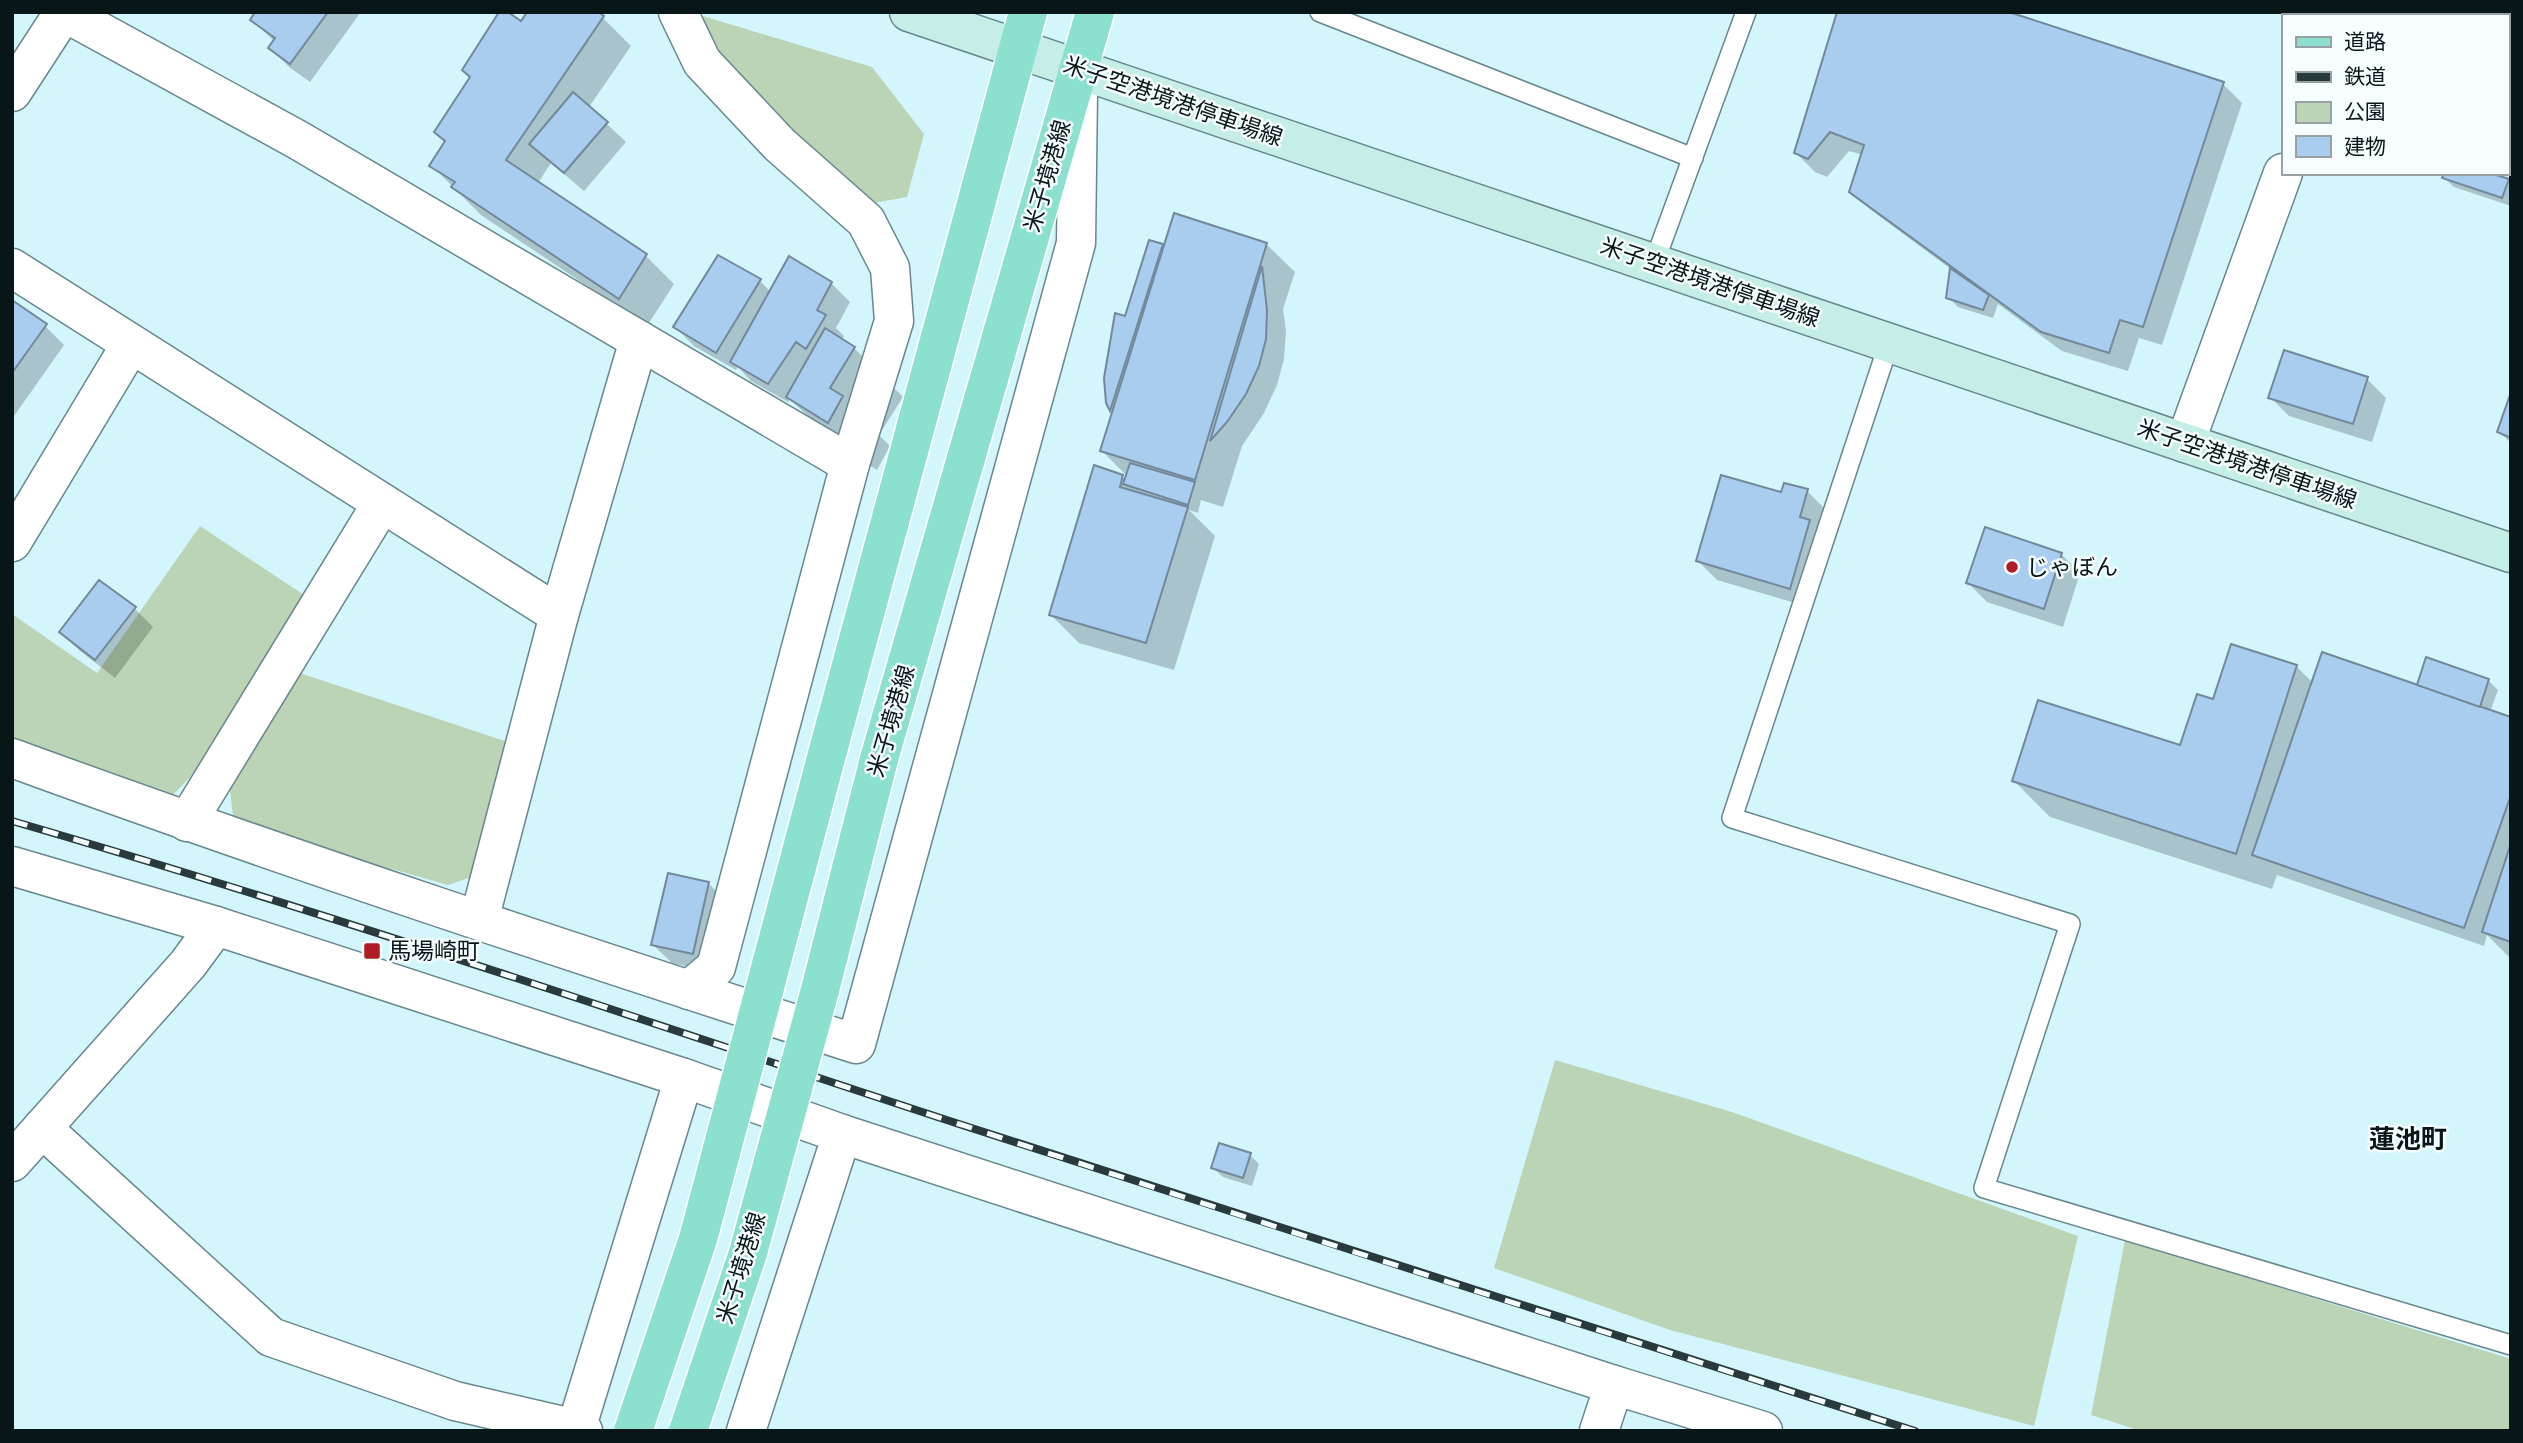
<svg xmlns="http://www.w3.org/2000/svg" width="2523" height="1443" font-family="'Fira Sans Condensed','Noto Sans JP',sans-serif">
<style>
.green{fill:#bbd4b6}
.shadow{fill:#0003}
.building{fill:#a8cdee;stroke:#73889a;stroke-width:2}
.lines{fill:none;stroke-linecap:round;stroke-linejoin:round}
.service-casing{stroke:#67878d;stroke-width:22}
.minor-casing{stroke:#67878d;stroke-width:41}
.secondary-casing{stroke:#67878d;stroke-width:41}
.primary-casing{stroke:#fff;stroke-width:41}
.service{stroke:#fff;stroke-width:19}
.minor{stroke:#fff;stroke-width:38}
.secondary{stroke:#c5efe6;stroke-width:38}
.primary{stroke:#8be0ce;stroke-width:38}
.rail-casing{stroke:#293a3c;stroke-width:8}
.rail{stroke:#f6fdff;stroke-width:5;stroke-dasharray:16;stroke-linecap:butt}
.primary-bridge-casing{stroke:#fff;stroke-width:41;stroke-linecap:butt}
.primary-bridge{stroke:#8be0ce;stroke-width:38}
.poi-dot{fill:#ae1c24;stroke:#f6fdff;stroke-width:2.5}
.labels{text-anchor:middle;stroke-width:5;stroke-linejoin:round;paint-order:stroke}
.street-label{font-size:23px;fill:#091618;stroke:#f6fdff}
.poi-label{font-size:23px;fill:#091618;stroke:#f6fdff;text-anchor:start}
.quarter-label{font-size:26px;font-weight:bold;fill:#091618;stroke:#f6fdff}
</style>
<rect width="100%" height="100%" fill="#d3f6fd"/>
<g class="green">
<polygon points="703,16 872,67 924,134 907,197 868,204 795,141 701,38"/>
<polygon points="200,526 307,597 191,776 171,797 12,751 12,614 97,673"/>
<polygon points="297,672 508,742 480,874 448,885 234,824 228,776"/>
<polygon points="1555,1060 1732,1112 2078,1236 2034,1426 1670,1330 1494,1268"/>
<polygon points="2125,1240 2511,1359 2511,1431 2141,1431 2091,1415"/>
</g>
<g class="shadow">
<polygon points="257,12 361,12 310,82 289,67 270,48 275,42 252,20"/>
<polygon points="1839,12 2223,84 2242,103 2162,345 2139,338 2128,371 2062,351 1998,304 1993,318 1958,307 1948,297 1952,270 1871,210 1851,191 1863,155 1849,151 1827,177 1815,172 1796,153"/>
<polygon points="2461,12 2483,12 2486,16 2460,16"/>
<polygon points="603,18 631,46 589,107 626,142 584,191 551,163 538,183 646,256 674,284 647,326 481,215 431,165 522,24"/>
<polygon points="2507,114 2511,118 2511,140 2507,150"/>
<polygon points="2444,178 2508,181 2511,184 2511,206 2454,187"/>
<polygon points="1266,244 1295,272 1283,309 1286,331 1284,359 1277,385 1264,413 1242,446 1223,507 1201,500 1198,513 1189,510 1215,536 1174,670 1079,643 1051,615 1122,476 1126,480 1127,476 1102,451 1114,413 1107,402 1126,318 1162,245 1165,248"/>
<polygon points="759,280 771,292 831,283 850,302 836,328 844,336 841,340 854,348 903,397 879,435 890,446 877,470 837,445 790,399 788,402 751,381 738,367 736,370 694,346 675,327"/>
<polygon points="12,303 45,326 64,345 12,419"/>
<polygon points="2367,379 2386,398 2372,442 2289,416 2270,397"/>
<polygon points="2511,398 2511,443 2499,432"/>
<polygon points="1807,491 1826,510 1809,607 1717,580 1698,561 1783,494"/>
<polygon points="2061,554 2080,573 2063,627 1987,602 1968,583"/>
<polygon points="134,608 153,627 115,678 80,651 61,632"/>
<polygon points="2296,666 2313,683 2424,689 2488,680 2498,690 2490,712 2511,719 2511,959 2487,935 2484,946 2277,875 2272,889 2050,817 2014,781 2182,747 2214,701"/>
<polygon points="669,875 709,884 728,903 712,972 672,963 652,944"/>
<polygon points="1250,1155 1259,1164 1252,1186 1223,1177 1213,1168"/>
</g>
<g class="building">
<polygon points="255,12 328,12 290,64 268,48 275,38 250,20"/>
<polygon points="499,12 508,12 521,21 527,12 598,12 604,16 506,160 647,254 619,299 451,187 455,182 429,166 445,141 434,132 470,77 462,70"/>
<polygon points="1837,12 2009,12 2224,82 2143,327 2120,320 2109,353 2041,332 1849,192 1864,145 1830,132 1808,159 1794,153"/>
<polygon points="573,92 608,122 564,173 529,144"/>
<polygon points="2444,173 2490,173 2509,179 2502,198 2442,178"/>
<polygon points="1174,213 1267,243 1195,480 1100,451"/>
<polygon points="1149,240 1163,244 1110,411 1106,403 1104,378 1115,313 1125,316"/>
<polygon points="718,255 761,279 716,353 673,327"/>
<polygon points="789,256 832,282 817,310 826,315 806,349 796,342 768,384 730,362"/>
<polygon points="1262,266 1267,310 1266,339 1259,366 1246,394 1227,422 1210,441"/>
<polygon points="1950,268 1989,295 1983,310 1946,298"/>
<polygon points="12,300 47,324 12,373"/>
<polygon points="825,328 855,347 830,388 843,396 828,423 786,397"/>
<polygon points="2284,350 2368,377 2353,424 2268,398"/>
<polygon points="2511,392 2511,438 2497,432"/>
<polygon points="1130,463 1195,482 1188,505 1123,484"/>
<polygon points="1094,465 1123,475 1120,487 1188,507 1146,643 1049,615"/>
<polygon points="1721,475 1781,492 1784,483 1808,489 1800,517 1810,520 1790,589 1696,561"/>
<polygon points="1985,527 2062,553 2044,609 1966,583"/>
<polygon points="99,580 136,607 95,660 59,632"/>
<polygon points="2231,644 2297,665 2236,854 2012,781 2038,700 2180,745 2197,694 2213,699"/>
<polygon points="2322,652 2511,717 2511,795 2464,928 2252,855"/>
<polygon points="2426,657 2489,679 2480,707 2417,685"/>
<polygon points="2511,843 2511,942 2482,932"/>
<polygon points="668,873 709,882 693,954 651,945"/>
<polygon points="1219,1143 1251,1153 1243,1178 1211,1168"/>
</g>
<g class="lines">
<g class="service-casing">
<g id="service">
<polyline points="1320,12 1693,158"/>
<polyline points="1654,263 1746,12"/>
<polyline points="1889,343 1732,818 2070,924 1984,1188 2511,1345"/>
</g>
</g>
<g class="minor-casing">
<g id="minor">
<polyline points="64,12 298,140 850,464"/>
<polyline points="678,12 702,62 780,145 866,221 890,268 894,321 850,464 716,967 689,990"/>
<polyline points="2340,16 2342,12"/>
<polyline points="12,92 64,12"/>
<polyline points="12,268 559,615"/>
<polyline points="2185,443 2283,173"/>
<polyline points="12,542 131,344"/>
<path d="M 12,758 C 291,860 574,953 856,1044 L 1076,243 L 1078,91"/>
<polyline points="187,822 382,503"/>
<polyline points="12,866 216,926 188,964 12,1162"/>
<polyline points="479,920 559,615 639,340"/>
<polyline points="216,926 684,1078 576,1429 583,1431"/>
<polyline points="684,1078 842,1134 746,1431"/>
<polyline points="42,1128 271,1337 455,1401 576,1429 575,1431"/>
<polyline points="842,1134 1614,1385 1599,1431"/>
<polyline points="1614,1385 1763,1431"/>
</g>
</g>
<g class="secondary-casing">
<polyline id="secondary" points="909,12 2511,553"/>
</g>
<g class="primary-casing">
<g id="primary">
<polyline points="830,743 1028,12"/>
<polyline points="879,759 1095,12"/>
</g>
</g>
<use href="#service" class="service"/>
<use href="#minor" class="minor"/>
<use href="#secondary" class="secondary"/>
<use href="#primary" class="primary"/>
<g class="rail-casing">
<path id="rail" d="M 12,821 C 330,913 644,1021 959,1124 C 1277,1228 1596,1329 1915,1431"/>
</g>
<use href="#rail" class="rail"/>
<g class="primary-bridge-casing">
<g id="primary-bridge">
<polyline points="633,1431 698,1239 830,743"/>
<polyline points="688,1431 748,1253 820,990 879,759"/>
</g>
</g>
<use href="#primary-bridge" class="primary-bridge"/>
</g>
<g class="poi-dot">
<circle cx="2012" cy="567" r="7"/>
<rect x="363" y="942" width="18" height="18" rx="3.5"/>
</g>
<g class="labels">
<g class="street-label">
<text transform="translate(1173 101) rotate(19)" y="8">米子空港境港停車場線</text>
<text transform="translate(1047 176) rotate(-74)" y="8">米子境港線</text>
<text transform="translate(1710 282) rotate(19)" y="8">米子空港境港停車場線</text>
<text transform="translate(2247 464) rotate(19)" y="8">米子空港境港停車場線</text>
<text transform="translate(891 721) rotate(-74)" y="8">米子境港線</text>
<text transform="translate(741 1268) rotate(-73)" y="8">米子境港線</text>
</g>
<g class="poi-label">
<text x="2026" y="575">じゃぼん</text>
<text x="388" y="959">馬場崎町</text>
</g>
<g class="quarter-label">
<text x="2408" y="1148">蓮池町</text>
</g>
</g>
<rect width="2523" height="1443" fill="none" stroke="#091618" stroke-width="28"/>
<rect x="2282" y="14" width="228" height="161" fill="#f6fdff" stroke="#97a1a3" stroke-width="2"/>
<rect x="2296" y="37" width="35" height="10" fill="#8be0ce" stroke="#97a1a3" stroke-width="2"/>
<text x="2344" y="49" font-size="21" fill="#091618">道路</text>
<rect x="2296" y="72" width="35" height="10" fill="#293a3c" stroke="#97a1a3" stroke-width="2"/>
<text x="2344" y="84" font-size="21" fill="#091618">鉄道</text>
<rect x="2296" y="102" width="35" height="21" fill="#bbd4b6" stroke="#97a1a3" stroke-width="2"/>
<text x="2344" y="119" font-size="21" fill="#091618">公園</text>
<rect x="2296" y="136" width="35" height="21" fill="#a8cdee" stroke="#97a1a3" stroke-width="2"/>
<text x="2344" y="154" font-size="21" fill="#091618">建物</text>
</svg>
